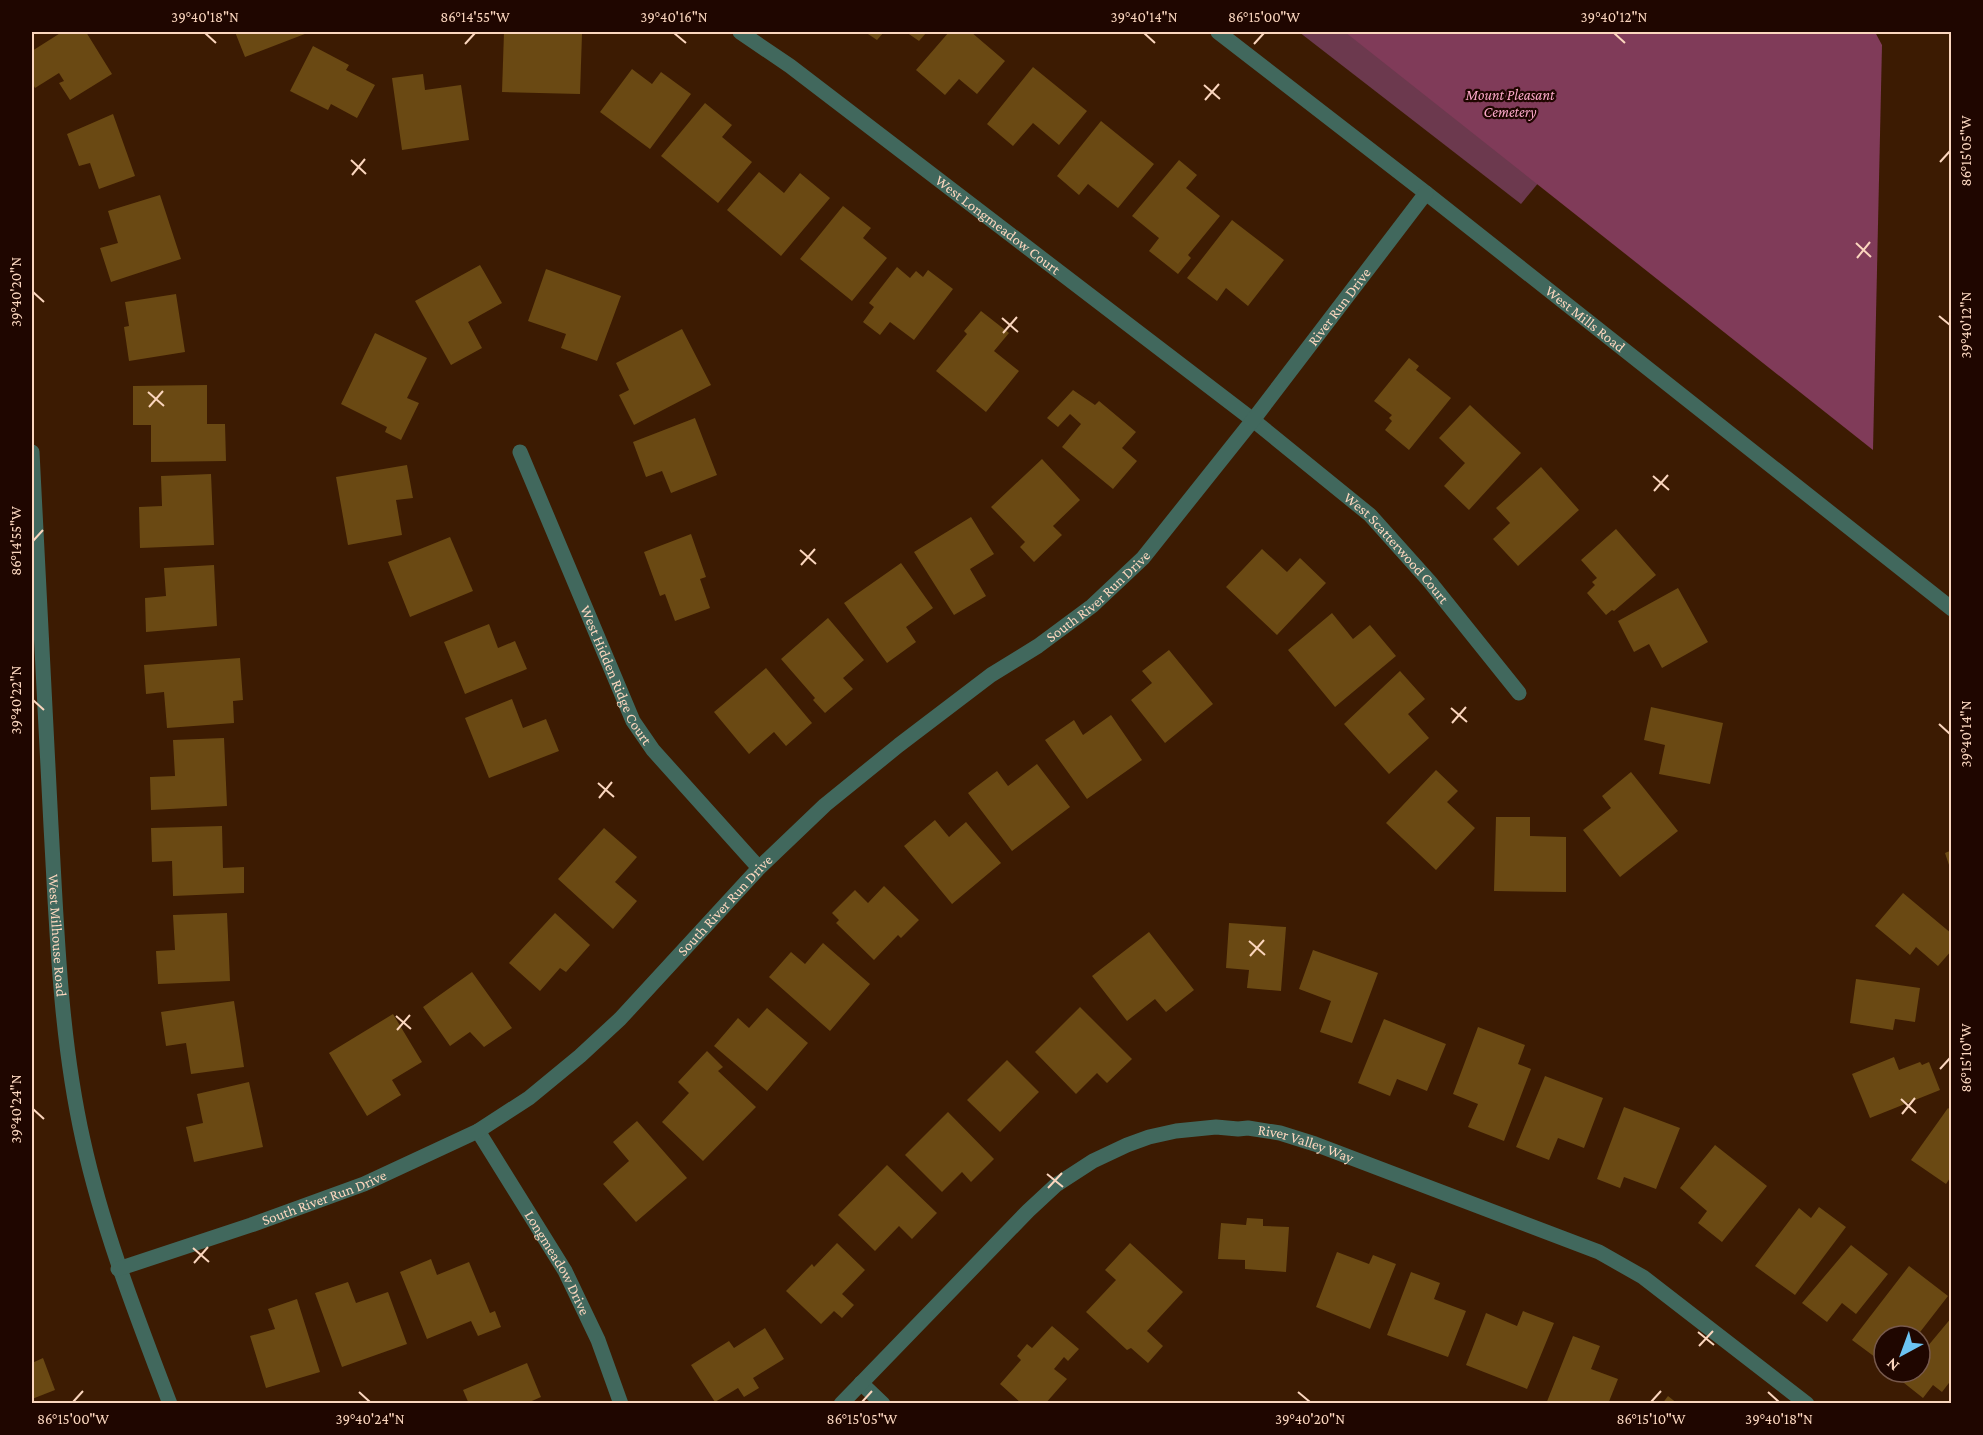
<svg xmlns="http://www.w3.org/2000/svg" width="1983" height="1435" font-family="'Crimson Pro',serif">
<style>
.green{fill:#6c394e}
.forest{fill:#803b59}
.building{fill:#6a4913}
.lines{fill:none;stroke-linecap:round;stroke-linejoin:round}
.minor{stroke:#41685d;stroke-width:15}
.ticks{fill:none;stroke:#fbd6be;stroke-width:2}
.labels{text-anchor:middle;stroke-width:4.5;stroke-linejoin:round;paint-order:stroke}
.park-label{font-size:15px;font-style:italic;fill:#fba8c8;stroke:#1f0600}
.street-label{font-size:15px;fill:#fbd6be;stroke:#1f0600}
.neatline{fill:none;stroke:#fbd6be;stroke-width:2}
.ticks-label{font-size:15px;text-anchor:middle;fill:#fbd6be}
</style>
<rect width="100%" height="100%" fill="#3c1b02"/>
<polygon class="green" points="1299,32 1632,32 1626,77 1521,204"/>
<polygon class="forest" points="1345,32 1875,32 1882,45 1873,450"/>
<g class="building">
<polygon points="62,32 86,32 112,74 70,100 59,83 64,81 59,73 35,88 32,82 32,51"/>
<polygon points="235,32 310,32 245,57"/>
<polygon points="504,32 582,34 580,94 502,92"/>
<polygon points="865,32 884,32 877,40"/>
<polygon points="906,32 927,32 919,41"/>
<polygon points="949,32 971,32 1005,61 977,94 959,79 945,95 916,70"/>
<polygon points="313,46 349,65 346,70 375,85 357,118 331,104 328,110 290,91"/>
<polygon points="1033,67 1087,111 1059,145 1033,123 1013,146 987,124"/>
<polygon points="632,69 652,84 661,72 691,94 650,149 600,112"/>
<polygon points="423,74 425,90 461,85 469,140 402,150 392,78"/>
<polygon points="705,103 732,125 722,137 752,162 718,203 661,156"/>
<polygon points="113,114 135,176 99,189 90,163 79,166 67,134"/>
<polygon points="1101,121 1154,164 1118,208 1088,184 1079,195 1057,176"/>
<polygon points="1179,160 1197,175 1186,188 1220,216 1188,255 1191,258 1178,274 1149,251 1159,238 1132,216"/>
<polygon points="759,172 784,193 800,173 830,198 781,256 727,210"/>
<polygon points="160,195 181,259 111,282 100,248 118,243 108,211"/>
<polygon points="843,206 871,228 863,238 887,258 852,301 800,259"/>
<polygon points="1232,220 1284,260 1248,306 1226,288 1217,301 1187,278"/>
<polygon points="480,265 502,303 468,322 482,348 451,365 415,301"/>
<polygon points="897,267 910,278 916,271 923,277 928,270 953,289 914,340 890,322 880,335 863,322 874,307 869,303"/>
<polygon points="546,269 621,296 597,361 561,348 566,334 528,321"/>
<polygon points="176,294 185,352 129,361 124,327 129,326 125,302"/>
<polygon points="981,311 1009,333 994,351 1019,371 986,412 936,371 967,334 964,331"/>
<polygon points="682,329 711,385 634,425 619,395 629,390 616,363"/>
<polygon points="375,333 427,358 407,398 419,403 401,440 385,432 387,427 341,404"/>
<polygon points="1409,358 1419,366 1416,370 1451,398 1409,450 1385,430 1392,421 1389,418 1392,415 1374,401"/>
<polygon points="207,385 207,424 225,424 226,461 151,462 151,425 133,425 133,386"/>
<polygon points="1073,390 1095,405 1099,401 1136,432 1122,448 1137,461 1113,489 1062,447 1081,424 1070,414 1058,427 1047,418"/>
<polygon points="1470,405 1521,453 1469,510 1444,486 1465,463 1439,438"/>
<polygon points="695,418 717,475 671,493 662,471 646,477 633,442"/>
<polygon points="1042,459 1080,500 1053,526 1062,535 1034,562 1020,547 1025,542 991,507"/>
<polygon points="407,465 413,498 396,500 402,535 348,545 336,477"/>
<polygon points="1541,467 1579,510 1518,566 1493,539 1510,523 1496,508"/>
<polygon points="211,474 214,545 140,548 139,507 162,506 161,476"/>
<polygon points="971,517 994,554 970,569 986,596 954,615 914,552"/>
<polygon points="1616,529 1656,575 1614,611 1612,610 1606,615 1587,593 1595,585 1592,582 1597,578 1581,560"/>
<polygon points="691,534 706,577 700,579 710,608 675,621 665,594 660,596 644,552"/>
<polygon points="450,537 473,591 410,617 388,562"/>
<polygon points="1262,549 1287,572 1300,558 1326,583 1277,635 1226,587"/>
<polygon points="901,563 933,608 906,627 916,642 887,663 844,603"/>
<polygon points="214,565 217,626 146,632 145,598 166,596 164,568"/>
<polygon points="1678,588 1708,642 1662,668 1649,644 1634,652 1618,621"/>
<polygon points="1332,613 1353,639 1370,625 1396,656 1335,707 1288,650"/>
<polygon points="828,618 864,660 843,678 853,689 825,713 813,700 815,698 781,659"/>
<polygon points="489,624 498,648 515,641 527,669 465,694 444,642"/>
<polygon points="1169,650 1213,704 1165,743 1131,700 1152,683 1142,671"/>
<polygon points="240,658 243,700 233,701 234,723 167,728 164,692 146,694 144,665"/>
<polygon points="766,668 812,723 786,746 774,732 749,754 714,712"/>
<polygon points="1400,671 1425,699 1408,714 1429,738 1389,774 1344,724"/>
<polygon points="512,699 523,728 546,719 559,751 489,778 465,718"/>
<polygon points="1651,707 1723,723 1710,784 1659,774 1665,745 1644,740"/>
<polygon points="1111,715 1142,760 1087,799 1045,740 1074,720 1083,735"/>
<polygon points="224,738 227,806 151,810 150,777 175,776 173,740"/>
<polygon points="1037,764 1070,807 1012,851 968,793 997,771 1008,786"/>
<polygon points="1436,770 1458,791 1447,802 1475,828 1436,870 1386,823"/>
<polygon points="1631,772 1678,831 1620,877 1583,830 1611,808 1602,796"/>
<polygon points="1496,817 1530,817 1530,836 1566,837 1566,892 1494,891"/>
<polygon points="935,820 949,837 966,822 1001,863 952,904 904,846"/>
<polygon points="222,826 223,868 244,867 244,893 173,896 172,861 152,862 151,828"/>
<polygon points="604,828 637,857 615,882 637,901 613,929 558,879"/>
<polygon points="1952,850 1952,871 1951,871 1945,853"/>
<polygon points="884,886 919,920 901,938 898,935 874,960 836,923 839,920 832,913 855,890 868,903"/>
<polygon points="1903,893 1952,934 1950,937 1952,950 1938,966 1916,947 1910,955 1875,926"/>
<polygon points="227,913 230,981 158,984 156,951 175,950 173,915"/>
<polygon points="555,913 590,945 566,972 560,968 540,991 509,963"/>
<polygon points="1229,923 1286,927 1281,991 1247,988 1249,970 1226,968"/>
<polygon points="1149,932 1194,990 1166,1012 1155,999 1127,1021 1092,976"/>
<polygon points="823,943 870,984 830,1031 769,977 791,952 805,964"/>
<polygon points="1313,950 1378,973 1352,1043 1320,1032 1331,1001 1299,989"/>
<polygon points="472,972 512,1028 484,1047 470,1032 450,1046 423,1007"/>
<polygon points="1856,979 1920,988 1915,1022 1895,1019 1893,1030 1850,1023"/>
<polygon points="234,1001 244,1067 191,1074 186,1043 166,1046 161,1012"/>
<polygon points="1080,1007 1132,1059 1107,1083 1097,1073 1076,1094 1035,1052"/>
<polygon points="767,1008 808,1043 767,1091 714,1046 738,1018 749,1028"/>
<polygon points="393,1014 422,1062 392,1080 401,1095 367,1116 329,1053"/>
<polygon points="1384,1019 1446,1044 1427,1091 1397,1079 1390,1096 1358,1083"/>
<polygon points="1478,1027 1525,1045 1518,1064 1531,1069 1504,1141 1468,1127 1478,1104 1453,1094"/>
<polygon points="707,1051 723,1067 718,1071 756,1107 703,1161 662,1122 689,1093 678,1082"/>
<polygon points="1894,1057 1899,1070 1920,1062 1922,1065 1929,1062 1940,1090 1870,1118 1852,1074"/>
<polygon points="1007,1060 1039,1092 1000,1132 967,1100"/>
<polygon points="1545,1076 1603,1098 1584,1148 1558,1138 1549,1160 1516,1147"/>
<polygon points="249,1082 263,1147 194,1162 186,1127 203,1123 197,1094"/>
<polygon points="1624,1107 1680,1128 1656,1189 1624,1177 1620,1188 1597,1179"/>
<polygon points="1948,1108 1952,1111 1952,1175 1946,1184 1911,1160"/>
<polygon points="948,1112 994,1159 971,1182 962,1172 942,1192 905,1155"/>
<polygon points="637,1121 687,1178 636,1222 603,1184 629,1161 613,1142"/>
<polygon points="1715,1145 1767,1186 1722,1242 1698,1223 1707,1211 1680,1188"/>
<polygon points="887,1165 937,1213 912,1239 899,1226 875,1251 838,1215"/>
<polygon points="1819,1207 1846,1227 1795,1295 1755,1266 1799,1208 1811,1218"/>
<polygon points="1247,1218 1263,1219 1263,1226 1289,1227 1286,1272 1245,1269 1245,1260 1218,1259 1221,1223 1246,1225"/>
<polygon points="837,1243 865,1270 842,1294 854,1305 842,1318 834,1311 821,1324 786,1291 812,1264 814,1267"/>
<polygon points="1130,1243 1183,1292 1147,1331 1163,1346 1148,1363 1131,1348 1127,1350 1086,1312 1116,1280 1105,1270"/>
<polygon points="1851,1245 1888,1274 1856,1314 1842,1303 1827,1322 1802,1303"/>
<polygon points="1337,1252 1369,1264 1373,1255 1396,1264 1370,1329 1316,1307"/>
<polygon points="431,1259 437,1275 469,1262 490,1313 495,1311 501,1327 478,1336 471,1321 427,1339 400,1272"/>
<polygon points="1909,1266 1948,1296 1917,1336 1884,1336 1884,1354 1879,1360 1852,1340"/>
<polygon points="1411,1272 1440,1283 1434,1299 1466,1311 1448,1357 1387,1335"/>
<polygon points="348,1282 356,1303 388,1292 407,1344 342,1367 315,1293"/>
<polygon points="297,1299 320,1372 266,1388 250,1336 275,1329 268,1309"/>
<polygon points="1523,1311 1554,1323 1527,1389 1466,1365 1486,1313 1517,1326"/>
<polygon points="1952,1317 1952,1379 1942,1392 1933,1385 1923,1398 1899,1379 1904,1372 1920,1372 1920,1352 1922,1353"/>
<polygon points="1052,1326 1079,1349 1068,1361 1064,1357 1054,1369 1067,1379 1045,1404 1022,1404 1000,1384 1021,1360 1017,1356 1027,1344 1032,1348"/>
<polygon points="765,1328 784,1359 753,1378 759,1388 744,1397 738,1388 715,1402 691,1365 729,1341 734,1348"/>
<polygon points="1573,1336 1600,1346 1591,1369 1618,1379 1608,1404 1546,1404"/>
<polygon points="43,1358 55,1390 32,1399 32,1363"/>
<polygon points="527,1363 541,1397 525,1404 469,1404 463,1390"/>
<polygon points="1668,1396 1678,1404 1662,1404"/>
</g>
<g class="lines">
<g class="minor">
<path id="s1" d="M 740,32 L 790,66 L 1253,420 L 1370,515 L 1430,582 L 1519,693"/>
<path id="s2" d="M 1218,32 L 1426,193 L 1952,609"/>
<path id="s3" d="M 32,452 C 38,577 45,701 51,826 C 57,932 60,1037 83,1140 C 103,1231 137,1317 170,1404"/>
<path id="s4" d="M 520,452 L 633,721 L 653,750 L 759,868"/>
<path id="s5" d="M 478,1131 L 565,1271 L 598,1340 L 621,1404"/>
<path id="s6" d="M 118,1269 L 251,1225 L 364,1184 L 478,1131 L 529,1098 L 580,1056 L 620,1019 L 759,868 L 825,805 L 899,745 L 991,675 L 1038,646 L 1092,606 L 1143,558 L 1253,420 L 1426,193"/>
<polyline points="861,1383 883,1404"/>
<path id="s7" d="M 841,1404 L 1028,1211 L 1056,1185 L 1093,1161 L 1127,1145 L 1149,1137 L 1176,1131 L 1216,1127 L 1238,1129 L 1248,1128 L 1280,1133 L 1315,1144 L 1599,1252 L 1643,1277 L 1807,1404"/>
</g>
</g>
<path class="ticks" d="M 205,33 L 216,43M 674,33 L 686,43M 1144,33 L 1155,43M 1614,33 L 1625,43M 465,44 L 475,33M 1254,44 L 1264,33M 1204,85 L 1220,99M 1205,100 L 1219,84M 351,160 L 366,174M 1940,162 L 1950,151M 352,175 L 365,159M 1856,243 L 1871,257M 1857,258 L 1870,242M 33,292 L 44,302M 1939,316 L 1950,325M 1002,318 L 1018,332M 1003,333 L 1017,317M 148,392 L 164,406M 149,407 L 163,391M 1653,476 L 1669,490M 1654,491 L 1668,475M 33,541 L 43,530M 800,550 L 816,564M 801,565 L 815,549M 33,700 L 44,710M 1451,708 L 1467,722M 1452,723 L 1466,707M 1939,724 L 1950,734M 598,783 L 614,797M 599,798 L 612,782M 1249,941 L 1265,955M 1250,956 L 1264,940M 396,1016 L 411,1029M 397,1030 L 410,1015M 1940,1069 L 1950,1058M 1901,1099 L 1916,1113M 33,1109 L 44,1119M 1902,1114 L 1915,1098M 1047,1174 L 1063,1187M 1048,1188 L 1062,1173M 193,1248 L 209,1262M 194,1263 L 208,1247M 1698,1332 L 1714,1345M 1699,1346 L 1713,1331M 359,1392 L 370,1402M 1298,1392 L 1310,1402M 1768,1392 L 1779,1402M 73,1402 L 83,1391M 862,1402 L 872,1391M 1651,1402 L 1661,1391"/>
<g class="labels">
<g class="park-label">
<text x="1510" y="100">Mount Pleasant<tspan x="1510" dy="17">Cemetery</tspan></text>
</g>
<g class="street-label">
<text dy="5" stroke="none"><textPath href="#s1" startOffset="322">West Longmeadow Court</textPath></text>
<text dy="5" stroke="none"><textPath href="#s6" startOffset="1586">River Run Drive</textPath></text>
<text dy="5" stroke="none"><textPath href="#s2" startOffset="466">West Mills Road</textPath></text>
<text dy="5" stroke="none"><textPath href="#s1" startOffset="836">West Scatterwood Court</textPath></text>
<text dy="5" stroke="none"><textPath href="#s6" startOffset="1208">South River Run Drive</textPath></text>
<text dy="5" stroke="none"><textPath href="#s4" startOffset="243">West Hidden Ridge Court</textPath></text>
<text dy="5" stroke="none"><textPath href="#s6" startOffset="722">South River Run Drive</textPath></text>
<text dy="5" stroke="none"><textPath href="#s3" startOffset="484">West Milhouse Road</textPath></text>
<text dy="5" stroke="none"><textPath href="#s7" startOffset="572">River Valley Way</textPath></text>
<text dy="5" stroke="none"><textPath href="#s6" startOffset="218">South River Run Drive</textPath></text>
<text dy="5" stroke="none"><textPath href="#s5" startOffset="154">Longmeadow Drive</textPath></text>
</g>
</g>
<rect width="1983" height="1435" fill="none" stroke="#1f0600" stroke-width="66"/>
<g transform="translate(1902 1354) rotate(221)"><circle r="28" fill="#1f0600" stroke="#77594c" stroke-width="1.5"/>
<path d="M0-4.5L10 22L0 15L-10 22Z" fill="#6cc3f2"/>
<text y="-9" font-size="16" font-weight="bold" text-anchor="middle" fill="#fbd6be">N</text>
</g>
<rect x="33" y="33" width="1917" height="1369" class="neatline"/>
<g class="ticks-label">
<text x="205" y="22">39°40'18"N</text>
<text x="475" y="22">86°14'55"W</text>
<text x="674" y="22">39°40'16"N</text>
<text x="1144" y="22">39°40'14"N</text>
<text x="1264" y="22">86°15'00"W</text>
<text x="1614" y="22">39°40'12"N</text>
<text transform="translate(1966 151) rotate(-90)" y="5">86°15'05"W</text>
<text transform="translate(16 292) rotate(-90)" y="5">39°40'20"N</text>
<text transform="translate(1966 325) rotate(-90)" y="5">39°40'12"N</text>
<text transform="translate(16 541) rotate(-90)" y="5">86°14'55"W</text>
<text transform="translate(16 700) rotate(-90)" y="5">39°40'22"N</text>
<text transform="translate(1966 734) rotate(-90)" y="5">39°40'14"N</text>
<text transform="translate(1966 1058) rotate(-90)" y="5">86°15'10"W</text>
<text transform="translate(16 1109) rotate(-90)" y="5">39°40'24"N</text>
<text x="73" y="1424">86°15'00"W</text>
<text x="370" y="1424">39°40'24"N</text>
<text x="862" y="1424">86°15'05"W</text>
<text x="1310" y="1424">39°40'20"N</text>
<text x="1651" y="1424">86°15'10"W</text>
<text x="1779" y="1424">39°40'18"N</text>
</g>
</svg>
